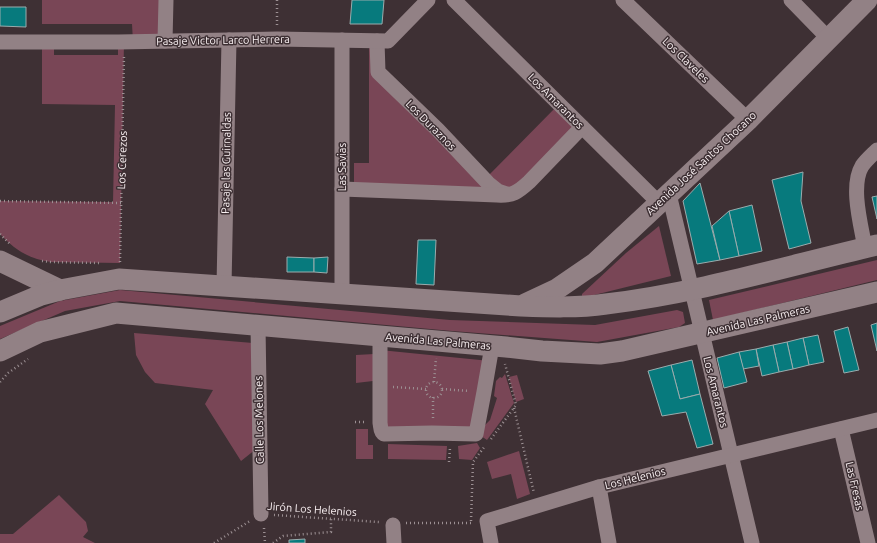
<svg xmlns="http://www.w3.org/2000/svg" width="877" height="543" font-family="Ubuntu,sans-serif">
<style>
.green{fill:#794656}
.building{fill:#077a7d;stroke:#9aacad}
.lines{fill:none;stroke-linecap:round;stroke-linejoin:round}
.path{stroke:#9c9093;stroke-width:2.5;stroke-dasharray:1 3;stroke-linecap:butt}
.street{stroke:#928185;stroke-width:15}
.secondary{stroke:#928185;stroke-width:21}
.labels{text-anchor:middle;stroke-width:3;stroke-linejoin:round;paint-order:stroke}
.street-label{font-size:11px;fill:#faf1f3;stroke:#3e3034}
</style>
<rect width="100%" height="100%" fill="#3e3034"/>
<g class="green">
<polygon points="42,0 166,0 165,41 133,42 132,24 42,24"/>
<path d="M 54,41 L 54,55 L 118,55 L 118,42 L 124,42 L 120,263 L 51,262 C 29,259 15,250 0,234 L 0,201 L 113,202 L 115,105 L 42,104 L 42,42 Z"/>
<polygon points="369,41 378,72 485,179 559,104 582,127 521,190 354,189 354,163 369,163"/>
<polygon points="659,226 671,276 582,298 582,294 626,253"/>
<polygon points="877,260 877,280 713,320 709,300"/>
<polygon points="120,290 450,320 595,325 677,310 683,312 685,323 679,327 597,342 452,331 120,301 65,311 0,339 0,326 60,301"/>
<polygon points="134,333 253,343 256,449 241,461 205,404 213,390 155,383 145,372 136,355"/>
<polygon points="380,350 490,361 476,434 384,434"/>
<polygon points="374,354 373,381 356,383 356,355"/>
<polygon points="505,374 514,403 487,440 481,436 484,426 490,420 497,398 494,396 496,381 500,377 502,378"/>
<polygon points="517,375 524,399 516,402 509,377"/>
<polygon points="356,429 368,429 368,445 373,445 373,459 356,459"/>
<polygon points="477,443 480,448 472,460 459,459 458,446"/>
<polygon points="388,444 447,446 446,460 388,459"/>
<polygon points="519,451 530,494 517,499 511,474 492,479 487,462"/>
<polygon points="59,495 86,522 88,531 83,537 95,543 0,543 0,534 13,534"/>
</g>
<g class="building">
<polygon points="352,0 384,0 382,24 350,24"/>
<polygon points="0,7 26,7 26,27 0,26"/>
<polygon points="803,172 801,201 811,243 789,249 772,180"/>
<polygon points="700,183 720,260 697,264 683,201"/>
<polygon points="877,196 877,219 872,197"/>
<polygon points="752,205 762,251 739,256 729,211"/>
<polygon points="729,211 739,256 720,260 712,226"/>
<polygon points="418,240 436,240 434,285 416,284"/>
<polygon points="287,257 314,258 314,272 287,272"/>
<polygon points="328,257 327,273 314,272 314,258"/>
<polygon points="877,323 877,351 871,325"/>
<polygon points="848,327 859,370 844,373 834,331"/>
<polygon points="818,335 824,362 809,365 803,338"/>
<polygon points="803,338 809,365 793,369 787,342"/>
<polygon points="787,342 793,369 779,372 773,345"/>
<polygon points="773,345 779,372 762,376 756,349"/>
<polygon points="756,349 759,366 743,369 739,352"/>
<polygon points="739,352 747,382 724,388 717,358"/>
<polygon points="692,360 700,394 680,399 671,365"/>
<polygon points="671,365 680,399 700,394 713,444 697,448 686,412 662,416 648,371"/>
<polygon points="305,539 305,543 289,543 289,540"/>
</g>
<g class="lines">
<g class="path">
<polyline points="277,0 277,25"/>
<polyline points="0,201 121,203"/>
<polyline points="0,234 11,245"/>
<polyline points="42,261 51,262 101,263"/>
<polyline points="120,262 124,55"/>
<polyline points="0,382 8,373 28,359"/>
<polyline points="434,382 436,358"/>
<circle cx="434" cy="390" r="8"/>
<polyline points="393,387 426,389"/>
<polyline points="442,389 469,391"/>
<polyline points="514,408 534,493"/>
<polyline points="433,418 433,397"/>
<polyline points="355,422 366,422"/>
<polyline points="491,439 516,405 505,364"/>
<polyline points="449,462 450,448"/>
<polyline points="274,515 379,522"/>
<polyline points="471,521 473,462 485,446"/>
<polyline points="406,523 473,523"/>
<polyline points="264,528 265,543"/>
<polyline points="214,543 250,521"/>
<polyline points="273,543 283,536 331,532 331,519"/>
</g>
<g class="street">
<polyline points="454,0 659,203"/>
<polyline points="623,0 748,120"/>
<polyline points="791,0 829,39"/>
<polyline points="165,41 166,0"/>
<polyline points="377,41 378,72 438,130 488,183 498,191 507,194"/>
<polyline points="0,42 118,42 277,39 388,41 428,0"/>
<path d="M 342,189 L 497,195 C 513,196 518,192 529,182 L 582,127"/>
<polyline points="669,194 752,543"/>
<path d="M 865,248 C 861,225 850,186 862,166 C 866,160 872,155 877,150"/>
<polyline points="224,286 229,40"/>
<polyline points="342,294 342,40"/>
<polyline points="258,326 261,514"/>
<path d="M 380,336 L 380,423 C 381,427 380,432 384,434 L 432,433 L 476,434 L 484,392 L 492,346"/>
<polyline points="841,429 868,543"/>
<polyline points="599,487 609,543"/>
<polyline points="393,525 394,543"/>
<polyline points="491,543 487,521 599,487 877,420"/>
</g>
<g class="secondary">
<polyline points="0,261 60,290"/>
<polyline points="525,304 557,289 595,263 748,120 867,0"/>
<path d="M 0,312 L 41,295 L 60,290 L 119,279 L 521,306 C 549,307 578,308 606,304 C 698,293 787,266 877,245"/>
<polyline points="0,351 40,332 116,313 506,347 542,351 600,354 622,351 877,292"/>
</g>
</g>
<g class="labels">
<g class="street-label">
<text transform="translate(223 40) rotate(-1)" y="4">Pasaje Victor Larco Herrera</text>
<text transform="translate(686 60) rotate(44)" y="4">Los Claveles</text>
<text transform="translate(556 101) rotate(45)" y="4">Los Amarantos</text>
<text transform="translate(431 125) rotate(45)" y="4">Los Duraznos</text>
<text transform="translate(122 160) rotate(-88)" y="4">Los Cerezos</text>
<text transform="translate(226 163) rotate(-89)" y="4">Pasaje las Guirnaldas</text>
<text transform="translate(701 163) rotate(-43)" y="4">Avenida José Santos Chocano</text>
<text transform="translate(342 167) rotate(-90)" y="4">Las Savias</text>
<text transform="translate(758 320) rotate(-13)" y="4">Avenida Las Palmeras</text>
<text transform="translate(438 341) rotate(5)" y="4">Avenida Las Palmeras</text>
<text transform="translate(716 392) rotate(76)" y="4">Los Amarantos</text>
<text transform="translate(259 420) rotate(-91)" y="4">Calle Los Melones</text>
<text transform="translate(635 478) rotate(-14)" y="4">Los Helenios</text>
<text transform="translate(855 486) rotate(77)" y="4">Las Fresas</text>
<text transform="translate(312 509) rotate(4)" y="4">Jirón Los Helenios</text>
</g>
</g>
</svg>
